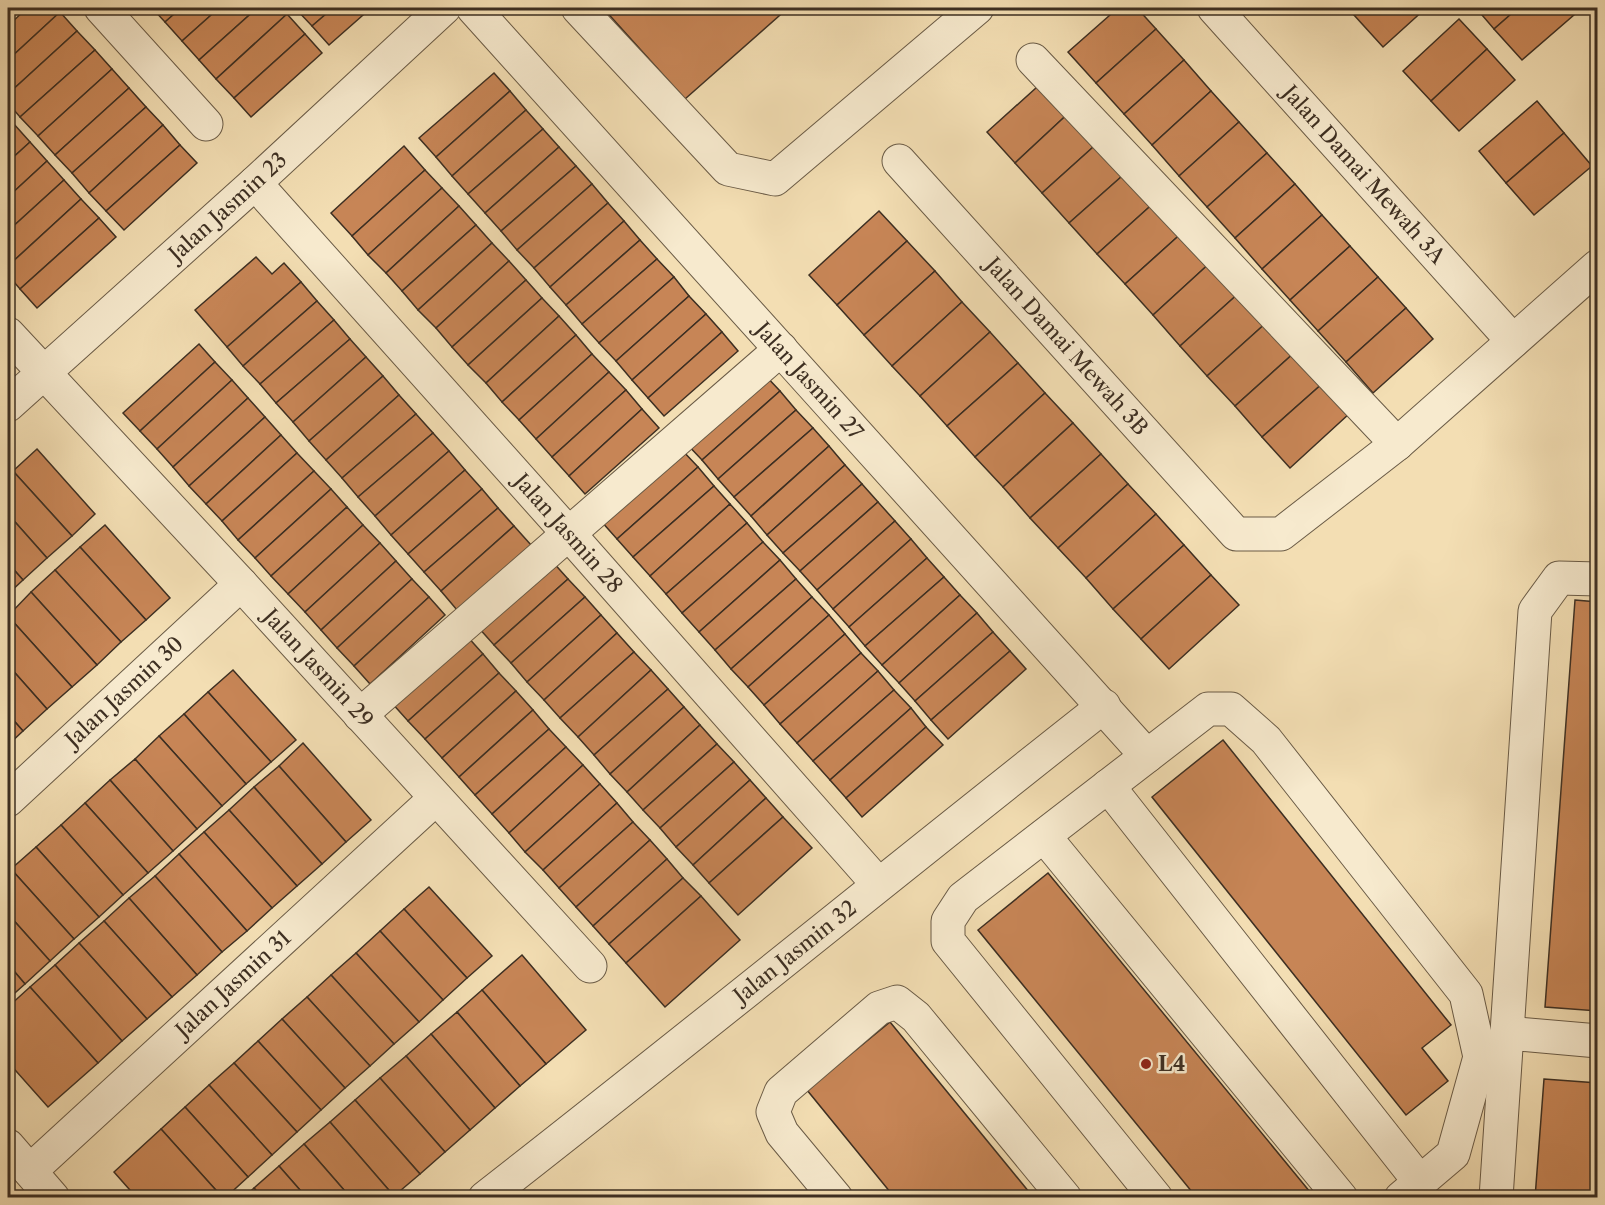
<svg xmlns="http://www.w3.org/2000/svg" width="1605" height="1205" font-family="'Libre Caslon Text',serif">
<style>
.building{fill:#c78556;stroke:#3d2f22;stroke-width:1.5}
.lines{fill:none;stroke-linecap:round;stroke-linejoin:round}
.minor-casing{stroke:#6a5b46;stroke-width:35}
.minor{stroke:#f7eace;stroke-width:33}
.poi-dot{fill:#8f2418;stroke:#f7eace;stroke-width:2}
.labels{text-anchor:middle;stroke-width:5;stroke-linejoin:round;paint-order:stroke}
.street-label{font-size:21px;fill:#3d2f22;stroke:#f7eace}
.poi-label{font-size:21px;font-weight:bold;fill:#3d2f22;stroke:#f7eace;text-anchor:start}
</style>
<rect width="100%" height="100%" fill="#f3deb3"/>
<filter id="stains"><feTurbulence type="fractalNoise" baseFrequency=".00333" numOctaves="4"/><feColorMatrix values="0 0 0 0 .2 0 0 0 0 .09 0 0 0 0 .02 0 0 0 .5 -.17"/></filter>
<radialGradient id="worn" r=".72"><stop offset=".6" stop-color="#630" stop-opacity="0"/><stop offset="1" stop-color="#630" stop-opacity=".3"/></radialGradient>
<g class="building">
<polygon points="27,8 56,8 60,12 8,60 8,26"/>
<polygon points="152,8 181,8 165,22"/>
<polygon points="181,8 219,8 182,41 165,22"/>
<polygon points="219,8 257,8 199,60 182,41"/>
<polygon points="257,8 281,8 287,14 216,79 199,60"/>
<polygon points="295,8 333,8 312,26"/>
<polygon points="333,8 371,8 329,45 312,26"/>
<polygon points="603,8 788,8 685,99"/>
<polygon points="1118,8 1137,8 1156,29 1096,83 1068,52"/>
<polygon points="1363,8 1426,8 1383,47 1354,15"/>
<polygon points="1476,8 1518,8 1494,29"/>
<polygon points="1518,8 1582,8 1522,60 1494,29"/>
<polygon points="60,12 77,31 8,94 8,60"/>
<polygon points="287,14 305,34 234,98 216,79"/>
<polygon points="1459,19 1487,49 1431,101 1403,71"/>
<polygon points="1156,29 1184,60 1124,114 1096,83"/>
<polygon points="77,31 95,50 20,117 8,103 8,94"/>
<polygon points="305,34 322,53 251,117 234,98"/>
<polygon points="1487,49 1515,80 1459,131 1431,101"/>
<polygon points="95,50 112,69 38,136 20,117"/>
<polygon points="1184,60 1211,91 1152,145 1124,114"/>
<polygon points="112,69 129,88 55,155 38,136"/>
<polygon points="494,73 510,91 436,157 419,138"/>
<polygon points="1047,78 1074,108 1015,163 987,132"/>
<polygon points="129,88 146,107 72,173 55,155"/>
<polygon points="510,91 526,110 452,176 436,157"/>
<polygon points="1211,91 1239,122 1179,176 1152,145"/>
<polygon points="1537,101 1564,133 1506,183 1479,151"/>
<polygon points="146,107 163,125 89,193 72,173"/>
<polygon points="1074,108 1102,139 1042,193 1015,163"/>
<polygon points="526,110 543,129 468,194 452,176"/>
<polygon points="1239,122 1267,153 1207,207 1179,176"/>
<polygon points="13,123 30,142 8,162 8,128"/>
<polygon points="163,125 180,145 106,211 89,193"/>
<polygon points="543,129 559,147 485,213 468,194"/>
<polygon points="1564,133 1592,166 1534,215 1506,183"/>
<polygon points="1102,139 1130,169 1069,223 1042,193"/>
<polygon points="30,142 47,161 8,197 8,162"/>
<polygon points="180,145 197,163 124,230 106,211"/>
<polygon points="404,146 425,170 352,236 331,213"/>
<polygon points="559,147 576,166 501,231 485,213"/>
<polygon points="1267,153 1295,184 1235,238 1207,207"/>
<polygon points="47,161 64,180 8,231 8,197"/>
<polygon points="576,166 592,184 517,250 501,231"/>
<polygon points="1130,169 1157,200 1097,254 1069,223"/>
<polygon points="425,170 442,188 368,255 352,236"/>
<polygon points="64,180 81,199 8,266 8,231"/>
<polygon points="592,184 608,203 534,268 517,250"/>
<polygon points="1295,184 1322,215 1262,269 1235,238"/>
<polygon points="442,188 459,206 386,273 368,255"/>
<polygon points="81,199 99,218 20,289 8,275 8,266"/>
<polygon points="1157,200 1185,230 1125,284 1097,254"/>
<polygon points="608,203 624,221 550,287 534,268"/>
<polygon points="459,206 476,225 402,291 386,273"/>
<polygon points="879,211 907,241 837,305 809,275"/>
<polygon points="1322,215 1350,246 1290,300 1262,269"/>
<polygon points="99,218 116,237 37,308 20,289"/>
<polygon points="624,221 640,240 566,305 550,287"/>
<polygon points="476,225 492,243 418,310 402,291"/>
<polygon points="1185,230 1212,261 1153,315 1125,284"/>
<polygon points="640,240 657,259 582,324 566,305"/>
<polygon points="907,241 935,271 864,335 837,305"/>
<polygon points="492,243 509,261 436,328 418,310"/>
<polygon points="1350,246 1378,277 1318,331 1290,300"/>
<polygon points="256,257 272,274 284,263 301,282 227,347 195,310"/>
<polygon points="657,259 674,277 599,343 582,324"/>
<polygon points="509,261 526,280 452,347 436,328"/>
<polygon points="1212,261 1240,292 1180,346 1153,315"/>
<polygon points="935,271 962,302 892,366 864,335"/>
<polygon points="674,277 689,296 616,361 599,343"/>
<polygon points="1378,277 1406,308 1346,362 1318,331"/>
<polygon points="526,280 542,298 468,365 452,347"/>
<polygon points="301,282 317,301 243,366 227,347"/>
<polygon points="1240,292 1267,322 1207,376 1180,346"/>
<polygon points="689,296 706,314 632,380 616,361"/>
<polygon points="542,298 559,316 486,383 468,365"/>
<polygon points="317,301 334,320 260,384 243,366"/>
<polygon points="962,302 990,332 920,396 892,366"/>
<polygon points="1406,308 1433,339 1373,393 1346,362"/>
<polygon points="706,314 722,332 648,398 632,380"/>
<polygon points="559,316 576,335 502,402 486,383"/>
<polygon points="334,320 350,339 276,403 260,384"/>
<polygon points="1267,322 1295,352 1235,406 1207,376"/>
<polygon points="722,332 738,351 664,416 648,398"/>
<polygon points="990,332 1018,363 947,426 920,396"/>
<polygon points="576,335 592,354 519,420 502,402"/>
<polygon points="350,339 366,357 293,422 276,403"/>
<polygon points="199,344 215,362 140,431 123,413"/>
<polygon points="1295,352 1323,383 1262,437 1235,406"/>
<polygon points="592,354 609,372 536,439 519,420"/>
<polygon points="366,357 383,376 309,441 293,422"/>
<polygon points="215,362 232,380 157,449 140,431"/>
<polygon points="1018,363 1045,393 975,457 947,426"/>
<polygon points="609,372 626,390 552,457 536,439"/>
<polygon points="763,373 780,391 702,460 685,442"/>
<polygon points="383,376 399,395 326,460 309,441"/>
<polygon points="232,380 248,398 173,467 157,449"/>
<polygon points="1323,383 1350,413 1290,468 1262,437"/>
<polygon points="626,390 642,409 569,476 552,457"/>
<polygon points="780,391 796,410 718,479 702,460"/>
<polygon points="1045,393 1073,423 1003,487 975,457"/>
<polygon points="399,395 416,414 342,478 326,460"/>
<polygon points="248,398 265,417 189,486 173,467"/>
<polygon points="642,409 659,428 585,494 569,476"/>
<polygon points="796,410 813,428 734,497 718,479"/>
<polygon points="416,414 433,433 358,497 342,478"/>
<polygon points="265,417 281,435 206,504 189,486"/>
<polygon points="1073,423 1101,454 1030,518 1003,487"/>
<polygon points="813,428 829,446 751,516 734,497"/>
<polygon points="433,433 449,451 375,516 358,497"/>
<polygon points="281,435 297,453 222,521 206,504"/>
<polygon points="829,446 845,465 767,535 751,516"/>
<polygon points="37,449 95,514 72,536 13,471"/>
<polygon points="681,449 698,467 617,539 601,521"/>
<polygon points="449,451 465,470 391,535 375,516"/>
<polygon points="297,453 314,471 238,540 222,521"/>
<polygon points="1101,454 1128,484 1058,548 1030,518"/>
<polygon points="845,465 862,484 783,553 767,535"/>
<polygon points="698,467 714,486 633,557 617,539"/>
<polygon points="465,470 482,489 408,554 391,535"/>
<polygon points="13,471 72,536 47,558 8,514 8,476"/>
<polygon points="314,471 331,489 255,558 238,540"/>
<polygon points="862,484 878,502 800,571 783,553"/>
<polygon points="1128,484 1156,514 1086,578 1058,548"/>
<polygon points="714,486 730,504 650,576 633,557"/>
<polygon points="331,489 347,507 271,576 255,558"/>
<polygon points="482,489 498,508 424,572 408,554"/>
<polygon points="878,502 895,521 817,590 800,571"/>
<polygon points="730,504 747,523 666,594 650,576"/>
<polygon points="347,507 363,525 288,594 271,576"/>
<polygon points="498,508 514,526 441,591 424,572"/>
<polygon points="8,514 47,558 23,580 8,563"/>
<polygon points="1156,514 1184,545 1113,609 1086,578"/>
<polygon points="895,521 911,539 833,609 817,590"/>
<polygon points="747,523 763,542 682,613 666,594"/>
<polygon points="105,525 170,598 146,620 80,547"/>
<polygon points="363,525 380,543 305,612 288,594"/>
<polygon points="514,526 531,545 457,610 441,591"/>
<polygon points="911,539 927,558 849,627 833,609"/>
<polygon points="763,542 780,560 699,632 682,613"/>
<polygon points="380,543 396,561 321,630 305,612"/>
<polygon points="1184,545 1211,575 1141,639 1113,609"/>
<polygon points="80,547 146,620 121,642 55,570"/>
<polygon points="927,558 944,577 865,646 849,627"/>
<polygon points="551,560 568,579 494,645 478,627"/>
<polygon points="780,560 796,579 715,650 699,632"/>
<polygon points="396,561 412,579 337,648 321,630"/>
<polygon points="8,563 23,580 8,594"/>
<polygon points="55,570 121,642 97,665 31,592"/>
<polygon points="1211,575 1239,605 1169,669 1141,639"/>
<polygon points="944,577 960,595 882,665 865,646"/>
<polygon points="412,579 429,597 354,666 337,648"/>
<polygon points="568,579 585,597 511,663 494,645"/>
<polygon points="796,579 812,597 731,669 715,650"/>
<polygon points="31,592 97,665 72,687 8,616"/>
<polygon points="960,595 977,613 899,683 882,665"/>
<polygon points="429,597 445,615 370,684 354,666"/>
<polygon points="585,597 601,615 527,682 511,663"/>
<polygon points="812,597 829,615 748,687 731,669"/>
<polygon points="1575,600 1598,602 1598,1011 1545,1007"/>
<polygon points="977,613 993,632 915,701 899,683"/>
<polygon points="601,615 617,633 544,700 527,682"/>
<polygon points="829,615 845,634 764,705 748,687"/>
<polygon points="8,616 72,687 47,709 8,665"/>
<polygon points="993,632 1010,651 931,720 915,701"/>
<polygon points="617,633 634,652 560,718 544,700"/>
<polygon points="845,634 861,653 780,724 764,705"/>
<polygon points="466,635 483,654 408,721 391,702"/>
<polygon points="1010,651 1026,669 948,739 931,720"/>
<polygon points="634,652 651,670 578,737 560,718"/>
<polygon points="861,653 878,671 797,743 780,724"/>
<polygon points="483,654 499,673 425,739 408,721"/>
<polygon points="8,665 47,709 23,731 8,714"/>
<polygon points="233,670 296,740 271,762 208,692"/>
<polygon points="651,670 668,689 594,755 578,737"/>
<polygon points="878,671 894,690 813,761 797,743"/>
<polygon points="499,673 516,691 442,758 425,739"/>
<polygon points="668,689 684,707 610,774 594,755"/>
<polygon points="894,690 911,708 830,780 813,761"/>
<polygon points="516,691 533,710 459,777 442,758"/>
<polygon points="208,692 271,762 246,784 184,714"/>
<polygon points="684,707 700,725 627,792 610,774"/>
<polygon points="911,708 926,727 846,798 830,780"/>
<polygon points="533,710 549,729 475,795 459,777"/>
<polygon points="8,714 23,731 8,745"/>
<polygon points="184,714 246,784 222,806 159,736"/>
<polygon points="700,725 717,744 643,810 627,792"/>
<polygon points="926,727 943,745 862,817 846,798"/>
<polygon points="549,729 566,747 492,814 475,795"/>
<polygon points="159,736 222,806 197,829 135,759"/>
<polygon points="1223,740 1451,1025 1422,1048 1448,1081 1406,1115 1152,797"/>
<polygon points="303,743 371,820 346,842 279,766"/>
<polygon points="717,744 734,762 660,828 643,810"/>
<polygon points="566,747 583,765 509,833 492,814"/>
<polygon points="135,759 197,829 173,851 110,780"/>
<polygon points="734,762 750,780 676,847 660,828"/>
<polygon points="583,765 600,784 525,852 509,833"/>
<polygon points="279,766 346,842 322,864 254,787"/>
<polygon points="110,780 173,851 148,873 85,803"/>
<polygon points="750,780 766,798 693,865 676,847"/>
<polygon points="600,784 617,803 543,870 525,852"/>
<polygon points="254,787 322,864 297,886 229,810"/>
<polygon points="766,798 783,817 709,883 693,865"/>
<polygon points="85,803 148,873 123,895 61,825"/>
<polygon points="617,803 633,822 559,888 543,870"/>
<polygon points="229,810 297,886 272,908 204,832"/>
<polygon points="783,817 812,848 738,915 709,883"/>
<polygon points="633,822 650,840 576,907 559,888"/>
<polygon points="61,825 123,895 99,917 36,847"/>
<polygon points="204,832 272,908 247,931 179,854"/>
<polygon points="650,840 667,859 593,926 576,907"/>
<polygon points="36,847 99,917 74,939 11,869"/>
<polygon points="179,854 247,931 222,952 155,876"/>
<polygon points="667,859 683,878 609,944 593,926"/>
<polygon points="11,869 74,939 50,961 8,914 8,873"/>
<polygon points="1048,873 1315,1198 1197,1198 978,930"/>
<polygon points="155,876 222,952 197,975 129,898"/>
<polygon points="683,878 701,896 626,963 609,944"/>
<polygon points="429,887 492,956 467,978 404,909"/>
<polygon points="701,896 740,940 665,1007 626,963"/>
<polygon points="129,898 197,975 172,997 104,921"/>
<polygon points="404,909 467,978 443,1000 380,931"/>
<polygon points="8,914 50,961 25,984 8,964"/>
<polygon points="104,921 172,997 147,1019 79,943"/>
<polygon points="380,931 443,1000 419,1022 356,953"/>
<polygon points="79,943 147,1019 122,1041 55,965"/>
<polygon points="356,953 419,1022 394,1044 331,975"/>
<polygon points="522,955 586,1030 546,1064 482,990"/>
<polygon points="8,964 25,984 8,999"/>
<polygon points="55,965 122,1041 98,1063 30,987"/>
<polygon points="331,975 394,1044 370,1066 307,997"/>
<polygon points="30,987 98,1063 48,1107 8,1062 8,1007"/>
<polygon points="482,990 546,1064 520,1086 457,1012"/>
<polygon points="307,997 370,1066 345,1088 282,1019"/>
<polygon points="457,1012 520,1086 495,1108 431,1034"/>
<polygon points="282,1019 345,1088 321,1110 258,1041"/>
<polygon points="890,1022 1034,1198 895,1198 807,1090"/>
<polygon points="431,1034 495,1108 470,1130 406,1056"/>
<polygon points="258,1041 321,1110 297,1132 234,1063"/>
<polygon points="406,1056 470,1130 445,1152 380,1078"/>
<polygon points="234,1063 297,1132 272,1155 209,1085"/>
<polygon points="380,1078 445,1152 420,1174 355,1100"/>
<polygon points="1544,1079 1598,1083 1598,1198 1535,1198"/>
<polygon points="209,1085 272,1155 248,1177 185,1107"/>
<polygon points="355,1100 420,1174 394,1196 330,1122"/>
<polygon points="185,1107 248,1177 225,1198 223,1198 161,1129"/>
<polygon points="330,1122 394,1196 351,1198 304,1144"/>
<polygon points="161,1129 223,1198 137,1198 114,1172"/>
<polygon points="304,1144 351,1198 307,1198 279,1166"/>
<polygon points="279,1166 307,1198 262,1198 254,1188"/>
<polygon points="254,1188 262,1198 243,1198"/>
</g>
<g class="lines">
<g class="minor-casing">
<g id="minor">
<polyline points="101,8 206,124"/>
<path id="s1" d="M 473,8 L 1147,756"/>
<polyline points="578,8 728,169 775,179 977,8"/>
<path id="s2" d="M 1214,8 L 1513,341"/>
<polyline points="1033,60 1397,444"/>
<path id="s3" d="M 899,161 L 1236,534 L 1281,534 L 1397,444 L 1598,266"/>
<path id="s4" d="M 255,183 L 569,534 L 878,884"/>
<path id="s5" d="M 8,334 L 241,584 L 590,966"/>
<path id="s6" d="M 8,405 L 255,183 L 444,8"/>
<polyline points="360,715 781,349"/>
<polyline points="1108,786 1420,1182"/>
<path id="s7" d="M 8,800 L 241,584"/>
<polyline points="1044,836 1341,1198"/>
<polyline points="1507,1033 1598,1041"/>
<polyline points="8,1146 53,1198"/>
<path id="s8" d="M 30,1171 L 436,798"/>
<path id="s9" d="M 485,1198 C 693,1036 897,869 1104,706"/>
<polyline points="836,1198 782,1133 773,1112 781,1092 879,1008 897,1002 916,1017 1065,1198"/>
<polyline points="1156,1198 948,941 948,921 963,898 1208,709 1231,709 1266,740 1466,994 1480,1057 1453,1154 1401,1198"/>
<polyline points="1496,1198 1535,611 1559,578 1598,579"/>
</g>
</g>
<use href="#minor" class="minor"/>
</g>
<circle class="poi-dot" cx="1146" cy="1064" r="6"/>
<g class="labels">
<g class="street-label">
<text dy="7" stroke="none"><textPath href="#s2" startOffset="224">Jalan Damai Mewah 3A</textPath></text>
<text dy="7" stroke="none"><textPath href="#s6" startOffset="296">Jalan Jasmin 23</textPath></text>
<text dy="7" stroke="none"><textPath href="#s3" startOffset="250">Jalan Damai Mewah 3B</textPath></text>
<text dy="7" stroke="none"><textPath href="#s1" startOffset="502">Jalan Jasmin 27</textPath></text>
<text dy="7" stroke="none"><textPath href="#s4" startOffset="470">Jalan Jasmin 28</textPath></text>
<text dy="7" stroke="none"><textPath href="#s5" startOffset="456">Jalan Jasmin 29</textPath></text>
<text dy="7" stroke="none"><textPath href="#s7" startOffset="159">Jalan Jasmin 30</textPath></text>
<text dy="7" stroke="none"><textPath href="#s9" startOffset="396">Jalan Jasmin 32</textPath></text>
<text dy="7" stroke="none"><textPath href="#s8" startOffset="276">Jalan Jasmin 31</textPath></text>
</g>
<g class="poi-label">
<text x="1158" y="1071">L4</text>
</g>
</g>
<rect width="1605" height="1205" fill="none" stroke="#f3deb3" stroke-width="30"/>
<rect x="9" y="9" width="1587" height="1187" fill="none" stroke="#3d2f22" stroke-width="3"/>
<rect x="15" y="15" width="1575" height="1175" fill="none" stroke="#3d2f22" stroke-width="1.5"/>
<rect width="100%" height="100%" filter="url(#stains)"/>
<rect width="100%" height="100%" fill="url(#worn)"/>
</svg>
